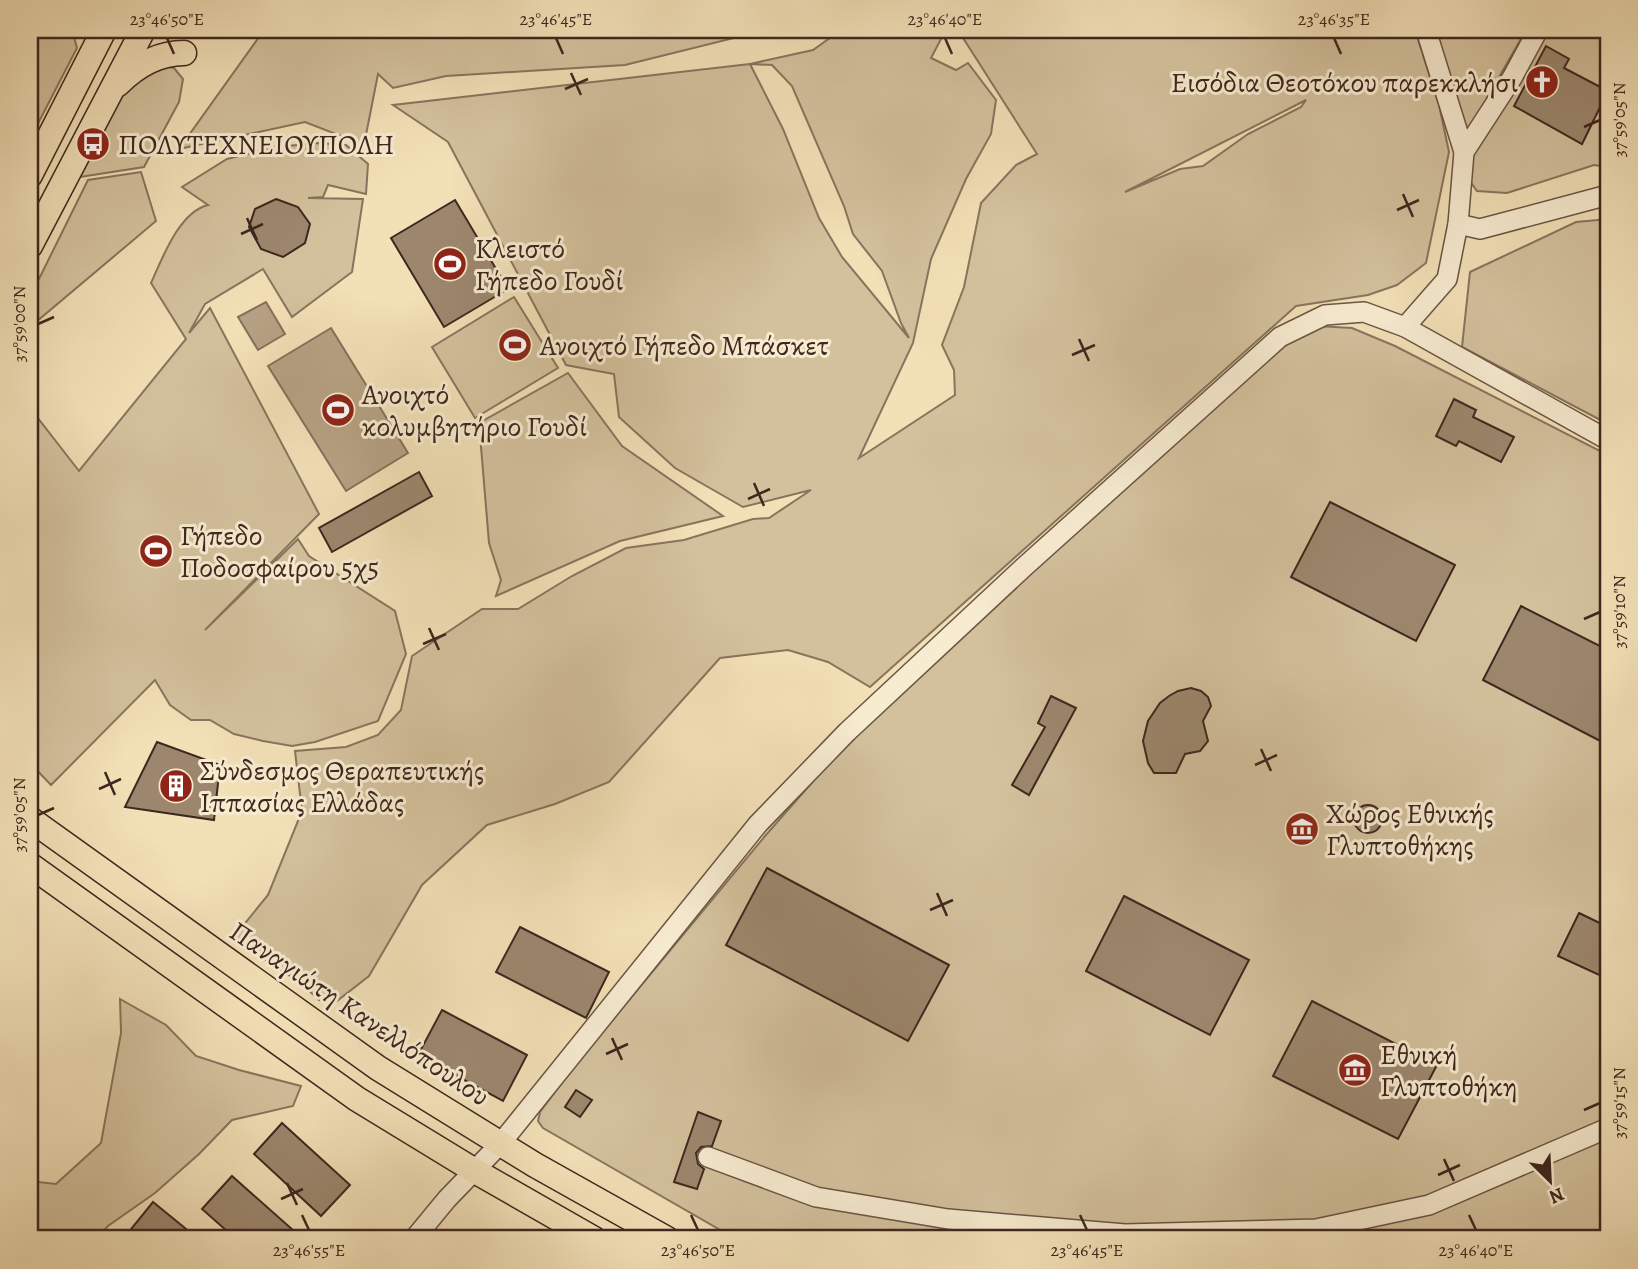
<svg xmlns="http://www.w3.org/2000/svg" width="1638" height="1269" font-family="Alegreya,serif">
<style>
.green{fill:#d3c19d;stroke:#88745e;stroke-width:2;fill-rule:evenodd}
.water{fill:#b5a183;stroke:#85705b;stroke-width:2}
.building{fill:#9c876e;stroke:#3e271e;stroke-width:2}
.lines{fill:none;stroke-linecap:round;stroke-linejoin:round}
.minor-casing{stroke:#6b5544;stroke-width:22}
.major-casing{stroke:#3e271e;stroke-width:27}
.minor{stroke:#f7ebd0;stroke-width:19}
.major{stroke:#f2e0b7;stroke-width:24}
.ticks{fill:none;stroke:#3e271e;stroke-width:2.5}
.labels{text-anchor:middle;stroke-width:6;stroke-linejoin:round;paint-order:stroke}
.poi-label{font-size:28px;fill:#3e271e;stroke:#f7ebd0;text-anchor:start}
.street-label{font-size:28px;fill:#3e271e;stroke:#f7ebd0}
.neatline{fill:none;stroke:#3e271e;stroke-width:2.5}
.ticks-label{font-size:18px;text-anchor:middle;fill:#3e271e}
</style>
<rect width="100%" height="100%" fill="#f2e0b7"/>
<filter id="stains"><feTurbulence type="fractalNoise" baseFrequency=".00286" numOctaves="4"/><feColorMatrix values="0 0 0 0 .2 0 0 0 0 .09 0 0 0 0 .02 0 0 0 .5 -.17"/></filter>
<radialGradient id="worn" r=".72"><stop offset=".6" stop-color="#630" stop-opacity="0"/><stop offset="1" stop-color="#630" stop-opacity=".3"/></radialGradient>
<g class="green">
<polygon points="30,30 72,30 77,48 30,139"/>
<polygon points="264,30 766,30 625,65 446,76 393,88 378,74 364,145 305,122 179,149"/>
<path d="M 841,30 L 931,30 L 941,39 L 931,58 L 956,70 L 968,63 L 996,100 L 991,134 L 966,179 L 931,259 L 913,343 L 859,458 L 955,395 L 954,370 L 942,345 L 964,287 L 981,203 L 1016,165 L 1037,154 L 958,30 L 1415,30 L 1439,105 L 1449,152 L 1426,263 L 1397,285 L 1368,295 L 1296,306 L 870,687 L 828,662 L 788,650 L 720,658 L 609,782 L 555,804 L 487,825 L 422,885 L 369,976 L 337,1001 L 319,1000 L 302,984 L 233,938 L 268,895 L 302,811 L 295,751 L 346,747 L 378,735 L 401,710 L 412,656 L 482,609 L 518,609 L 572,576 L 626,548 L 684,540 L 753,519 L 769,518 L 811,490 L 743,507 L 675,468 L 619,417 L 614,374 L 566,365 L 448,142 L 393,105 L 750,64 L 813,50 ZM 750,64 L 772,65 L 792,86 L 844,206 L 853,234 L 882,271 L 901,323 L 909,338 L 842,257 L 819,218 L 783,129 ZM 1306,100 L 1301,107 L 1248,134 L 1203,166 L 1180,169 L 1125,192 Z"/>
<polygon points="1434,30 1526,30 1467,133"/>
<polygon points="1534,30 1608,30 1608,167 1594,165 1507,193 1477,191 1462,170"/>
<polygon points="155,65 174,68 183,79 179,102 144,167 80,177 121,94"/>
<path d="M 318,143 L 346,145 L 368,164 L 366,194 L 328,185 L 323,197 L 308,198 L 363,199 L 352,272 L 292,317 L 263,269 L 205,304 L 189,333 L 210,308 L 319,514 L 205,630 L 298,539 L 309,556 L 395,611 L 406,654 L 378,721 L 315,742 L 292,746 L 263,741 L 234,734 L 210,720 L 191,720 L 170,705 L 155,680 L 51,785 L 30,763 L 30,408 L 79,471 L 186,339 L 151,283 C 162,259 179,212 208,205 L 182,187 L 227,159 L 277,147 Z"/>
<polygon points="141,172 156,221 30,327 30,297 88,180"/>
<polygon points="1608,219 1608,424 1462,347 1470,272 1576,222"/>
<polygon points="514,297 558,368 475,418 432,347"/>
<polygon points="1317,326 1352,328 1395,346 1608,455 1608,1239 736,1239 543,1128 538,1121 540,1112 576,1064 765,836 860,728 1284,343"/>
<polygon points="568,373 622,446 723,516 620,541 496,596 501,580 489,543 479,423"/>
<polygon points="120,999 166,1025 196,1056 239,1070 301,1086 293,1106 232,1120 199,1154 155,1193 108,1226 96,1239 30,1239 30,1181 56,1184 101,1143 121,1033"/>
</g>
<g class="water">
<polygon points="266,302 285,334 258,350 238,317"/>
<polygon points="331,328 408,453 346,491 268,366"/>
</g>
<g class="building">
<polygon points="1546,46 1569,59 1564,68 1608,91 1582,144 1514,106"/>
<polygon points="276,199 298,207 310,224 305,243 283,257 261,249 249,227 255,209"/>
<polygon points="455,200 508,289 444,327 391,238"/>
<polygon points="1454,399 1476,410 1473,417 1514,437 1501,462 1459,441 1456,446 1436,436"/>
<polygon points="419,472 432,496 332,552 319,528"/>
<polygon points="1330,502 1455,565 1416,641 1291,577"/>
<polygon points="1521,606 1608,650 1608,745 1483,680"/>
<polygon points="1191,688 1201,691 1208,697 1211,706 1203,721 1208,741 1200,751 1185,754 1176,773 1154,773 1148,763 1143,741 1148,721 1160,703 1169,696 1178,691"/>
<polygon points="1051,696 1076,708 1029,795 1012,785 1045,727 1038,723"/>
<polygon points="157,742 220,765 214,820 125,807"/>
<circle cx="1368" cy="819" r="14"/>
<polygon points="767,868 949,965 908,1041 726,945"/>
<polygon points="1124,896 1249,960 1210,1035 1086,971"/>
<polygon points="1579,913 1608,927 1608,979 1558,956"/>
<polygon points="520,927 609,972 586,1018 496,972"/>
<polygon points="1312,1001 1437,1065 1398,1139 1273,1076"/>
<polygon points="442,1010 527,1055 503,1101 418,1055"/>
<polygon points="576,1090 592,1100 580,1117 565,1107"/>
<polygon points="698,1112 721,1121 712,1146 701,1147 696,1153 698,1164 704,1169 697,1189 674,1182"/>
<polygon points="282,1123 350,1185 321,1216 254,1154"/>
<polygon points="232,1176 303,1239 236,1239 202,1209"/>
<polygon points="153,1202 186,1229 178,1239 123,1239"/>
</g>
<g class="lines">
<g class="minor-casing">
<g id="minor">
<polyline points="1426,30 1464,152"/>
<polyline points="1458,224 1480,229 1608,195"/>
<polyline points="1405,327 1447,279 1458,224 1464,152 1512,78 1538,30"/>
<polyline points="708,1157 816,1197 948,1219 1125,1234 1316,1229 1429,1205 1608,1128"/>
<polyline points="414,1239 447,1199 501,1143 758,824 847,732 1024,567 1280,337 1325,315 1364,312 1405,327 1608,440"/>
</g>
</g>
<g class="major-casing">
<g id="major">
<path d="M 118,84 C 136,66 158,53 184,53"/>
<polyline points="30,175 104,30"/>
<polyline points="30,246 143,30"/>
<polyline points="30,819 378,1068 535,1165 667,1239"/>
<polyline points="30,865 357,1099 475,1171 594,1239"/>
</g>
</g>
<use href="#minor" class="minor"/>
<use href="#major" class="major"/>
</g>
<path class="ticks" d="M 167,38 L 174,54M 556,38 L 563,54M 945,38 L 952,54M 1334,38 L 1341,54M 571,73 L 581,95M 565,89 L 588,79M 1584,127 L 1600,120M 1403,194 L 1413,217M 1397,210 L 1419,200M 247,218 L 257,240M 241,234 L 263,224M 38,324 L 54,317M 1079,339 L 1089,361M 1072,355 L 1095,345M 754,483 L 764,506M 748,499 L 770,489M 1584,619 L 1600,612M 429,628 L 439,650M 423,644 L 446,634M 1261,749 L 1271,771M 1255,765 L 1277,755M 105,772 L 115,795M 99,789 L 121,779M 38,815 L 54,808M 937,893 L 947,916M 930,910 L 953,900M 612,1038 L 622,1060M 606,1054 L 628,1044M 1584,1110 L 1600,1103M 1444,1159 L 1454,1181M 1438,1175 L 1460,1165M 287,1183 L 297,1205M 281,1199 L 303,1189M 302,1215 L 309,1230M 691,1215 L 698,1230M 1080,1215 L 1087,1230M 1469,1215 L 1476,1230"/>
<defs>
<g id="church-disc" transform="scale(1.75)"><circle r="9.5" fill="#8f2418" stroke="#f7ebd0"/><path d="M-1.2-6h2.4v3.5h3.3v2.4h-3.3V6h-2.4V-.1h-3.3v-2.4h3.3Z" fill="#fff"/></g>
<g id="bus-disc" transform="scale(1.75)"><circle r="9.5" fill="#8f2418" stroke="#f7ebd0"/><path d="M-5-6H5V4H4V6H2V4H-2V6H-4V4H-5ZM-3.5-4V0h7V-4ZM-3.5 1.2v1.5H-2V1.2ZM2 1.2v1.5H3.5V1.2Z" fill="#fff"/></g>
<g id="stadium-disc" transform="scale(1.75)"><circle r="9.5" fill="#8f2418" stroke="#f7ebd0"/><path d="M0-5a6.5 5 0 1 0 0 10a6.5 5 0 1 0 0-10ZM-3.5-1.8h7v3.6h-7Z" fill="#fff"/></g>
<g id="building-disc" transform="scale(1.75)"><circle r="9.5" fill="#8f2418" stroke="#f7ebd0"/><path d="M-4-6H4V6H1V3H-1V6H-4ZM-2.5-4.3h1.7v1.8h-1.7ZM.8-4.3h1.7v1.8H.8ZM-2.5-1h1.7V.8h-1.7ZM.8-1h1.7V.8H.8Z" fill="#fff"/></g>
<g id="museum-disc" transform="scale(1.75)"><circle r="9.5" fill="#8f2418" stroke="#f7ebd0"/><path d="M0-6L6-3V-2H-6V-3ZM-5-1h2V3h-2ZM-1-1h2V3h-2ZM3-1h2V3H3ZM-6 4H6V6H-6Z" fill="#fff"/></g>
</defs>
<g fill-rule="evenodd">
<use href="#church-disc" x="1542" y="82"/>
<use href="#bus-disc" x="93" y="144"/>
<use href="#stadium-disc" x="450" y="264"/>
<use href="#stadium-disc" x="515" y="345"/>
<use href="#stadium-disc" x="338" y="410"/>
<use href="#stadium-disc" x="156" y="551"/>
<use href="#building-disc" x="176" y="786"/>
<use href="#museum-disc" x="1302" y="829"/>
<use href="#museum-disc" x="1355" y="1070"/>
</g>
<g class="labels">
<g class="poi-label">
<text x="1518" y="92" text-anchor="end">Εισόδια Θεοτόκου παρεκκλήσι</text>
<text x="118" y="154">ΠΟΛΥΤΕΧΝΕΙΟΥΠΟΛΗ</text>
<text x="475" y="258">Κλειστό<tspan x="475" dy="32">Γήπεδο Γουδί</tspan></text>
<text x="540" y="355">Ανοιχτό Γήπεδο Μπάσκετ</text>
<text x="362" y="404">Ανοιχτό<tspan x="362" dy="32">κολυμβητήριο Γουδί</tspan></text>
<text x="180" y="545">Γήπεδο<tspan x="180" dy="32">Ποδοσφαίρου 5χ5</tspan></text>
<text x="200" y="780">Σύνδεσμος Θεραπευτικής<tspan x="200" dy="32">Ιππασίας Ελλάδας</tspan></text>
<text x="1326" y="823">Χώρος Εθνικής<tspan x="1326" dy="32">Γλυπτοθήκης</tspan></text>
<text x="1380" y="1064">Εθνική<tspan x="1380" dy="32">Γλυπτοθήκη</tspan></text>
</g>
<g class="street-label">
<text transform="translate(360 1013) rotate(34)" y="10">Παναγιώτη Κανελλόπουλου</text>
</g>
</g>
<rect width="1638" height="1269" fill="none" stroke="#f2e0b7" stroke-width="77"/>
<g transform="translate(1550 1181) rotate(156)" stroke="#f7ebd0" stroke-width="5" paint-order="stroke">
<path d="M0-5L12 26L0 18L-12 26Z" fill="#3e271e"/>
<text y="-10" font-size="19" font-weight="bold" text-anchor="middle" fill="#3e271e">N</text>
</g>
<rect x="38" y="38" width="1562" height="1192" class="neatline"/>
<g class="ticks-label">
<text x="167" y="25">23°46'50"E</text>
<text x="556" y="25">23°46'45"E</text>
<text x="945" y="25">23°46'40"E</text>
<text x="1334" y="25">23°46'35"E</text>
<text transform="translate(1619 120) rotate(-90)" y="6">37°59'05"N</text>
<text transform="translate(19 324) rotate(-90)" y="6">37°59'00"N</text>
<text transform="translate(1619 612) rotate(-90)" y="6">37°59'10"N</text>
<text transform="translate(19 815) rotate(-90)" y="6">37°59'05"N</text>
<text transform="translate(1619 1103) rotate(-90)" y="6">37°59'15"N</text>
<text x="309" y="1256">23°46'55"E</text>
<text x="698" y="1256">23°46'50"E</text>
<text x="1087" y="1256">23°46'45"E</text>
<text x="1476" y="1256">23°46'40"E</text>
</g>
<rect width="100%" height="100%" filter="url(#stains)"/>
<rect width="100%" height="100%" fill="url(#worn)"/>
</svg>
